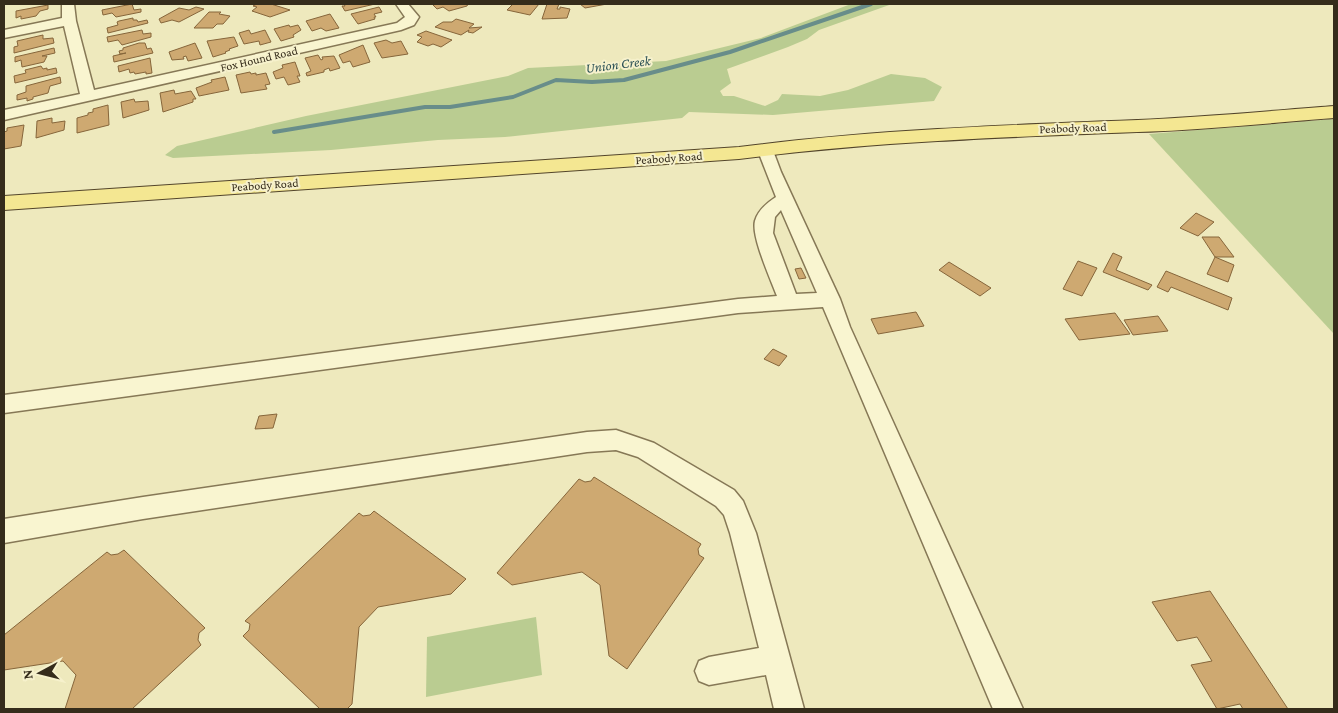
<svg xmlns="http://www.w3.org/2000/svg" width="1338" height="713" font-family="'Crimson Pro',serif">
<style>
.green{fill:#bacc91}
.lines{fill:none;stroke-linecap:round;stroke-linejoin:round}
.stream{stroke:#688d8a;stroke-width:4}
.building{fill:#cea971;stroke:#86663b}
.minor-casing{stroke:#867856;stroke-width:3}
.major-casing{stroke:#53452b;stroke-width:2}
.minor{fill:#f9f5d0;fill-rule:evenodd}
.major{fill:#f4e792;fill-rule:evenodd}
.labels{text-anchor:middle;stroke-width:4;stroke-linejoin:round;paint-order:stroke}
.far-street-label{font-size:12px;fill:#352c1b;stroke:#f6f1cc}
.far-water-label{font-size:14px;font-style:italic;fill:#2a5055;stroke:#f6f1cc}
</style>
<rect width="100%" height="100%" fill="#eee9bd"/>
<g class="green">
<polygon points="851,4 892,4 819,30 807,39 788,47 727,69 731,83 720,91 723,96 734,96 765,106 778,100 782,94 820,96 848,90 891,74 925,78 942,87 934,101 773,115 689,112 682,118 505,137 438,140 331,150 173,158 165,155 177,146 306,116 508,76 528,68 666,61 761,38"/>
<polygon points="1334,119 1334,334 1149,134"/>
<polygon points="536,617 542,675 426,697 427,637"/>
</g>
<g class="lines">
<polyline class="stream" points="274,132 425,107 450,107 513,97 556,80 592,82 624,80 730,52 871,4"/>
</g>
<g class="building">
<polygon points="132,4 134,10 141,9 141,12 116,17 112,13 103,15 102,10"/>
<polygon points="257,4 271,4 290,10 270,17 252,11 257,7 253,6"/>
<polygon points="344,4 375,4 345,11 342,6 345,6"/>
<polygon points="437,4 468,4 467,6 449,11 443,7 437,9 433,5"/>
<polygon points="513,4 539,4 530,15 507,10"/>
<polygon points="547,4 559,4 557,9 560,9 560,7 570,9 567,18 542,19"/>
<polygon points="580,4 607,4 585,8"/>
<polygon points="48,5 48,9 40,11 36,16 21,19 21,16 16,18 16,11"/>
<polygon points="196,7 204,9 179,22 172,20 161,23 159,19 179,8 189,10"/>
<polygon points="379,7 382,12 374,14 376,17 374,17 375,19 358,24 351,14"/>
<polygon points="209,12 221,12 219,14 230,16 223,24 217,24 213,28 194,28"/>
<polygon points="330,14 339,28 326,31 321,28 312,31 306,21"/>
<polygon points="133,18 133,20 137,20 138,22 147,20 148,23 108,33 107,28 118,25 117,22 119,21"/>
<polygon points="456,19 474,24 469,28 482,27 473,33 468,32 469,30 461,35 435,27 443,22 452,22"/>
<polygon points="289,25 290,27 298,25 301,30 293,35 294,37 281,41 274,29"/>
<polygon points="142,30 143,34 151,33 151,37 122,45 118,40 108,42 107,37"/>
<polygon points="249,30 251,34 265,30 271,42 260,45 259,41 244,44 239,33"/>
<polygon points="426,31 452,40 441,47 433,44 428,46 417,42 422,37 417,35"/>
<polygon points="43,35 43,39 53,38 54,43 14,53 14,47 18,46 17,41"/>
<polygon points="234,37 238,46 229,49 230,50 225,52 226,53 213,57 207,41"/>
<polygon points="386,40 392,43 401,41 408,54 382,58 374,43"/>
<polygon points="139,43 145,43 147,49 151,48 153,53 114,62 113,56 126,53 120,54 119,51 123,50 123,48"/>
<polygon points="195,43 202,58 188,61 186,56 183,57 184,59 172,60 169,52"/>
<polygon points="363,45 370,62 353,67 350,61 343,63 339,55"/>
<polygon points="54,48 55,53 42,56 47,56 44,62 22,67 21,60 15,62 15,57"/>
<polygon points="318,55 321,60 323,59 322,57 334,56 340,68 330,71 329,68 324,70 324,72 307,76 306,73 311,71 305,58"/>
<polygon points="150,58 152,73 146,74 146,72 135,74 134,72 130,73 129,69 119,72 118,66"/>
<polygon points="295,62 300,76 297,76 300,82 288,85 284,77 276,79 273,72 283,68 282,65"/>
<polygon points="41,66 43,69 47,68 47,70 56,68 57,73 15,83 14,76 26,73 25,70"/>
<polygon points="250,72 251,74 256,73 256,75 266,73 270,84 265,85 267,89 241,93 236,75"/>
<polygon points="60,77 61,83 50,86 48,93 33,97 33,99 27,101 27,98 17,100 17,95 26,92 26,86"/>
<polygon points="225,77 229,90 199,96 196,88 212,82 211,80"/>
<polygon points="174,90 175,94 191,91 196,99 193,99 193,102 163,112 160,93"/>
<polygon points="134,99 135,102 148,101 149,110 123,118 121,102"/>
<polygon points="108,105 109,125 77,133 77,118 88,115 88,113 93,112 93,109"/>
<polygon points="52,118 52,123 65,121 64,130 36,138 37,121"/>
<polygon points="24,125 21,146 4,149 4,132 7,131 7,128"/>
<polygon points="1196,213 1214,222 1198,236 1180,228"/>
<polygon points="1202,237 1219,237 1234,257 1215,257"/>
<polygon points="1113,253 1122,257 1116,270 1152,285 1148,290 1103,272"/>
<polygon points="1215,257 1234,265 1228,282 1207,274"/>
<polygon points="1078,261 1097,268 1082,296 1063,289"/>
<polygon points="949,262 991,288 980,296 939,270"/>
<polygon points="801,268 806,278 799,279 795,269"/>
<polygon points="1166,271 1232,298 1228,310 1171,287 1168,292 1157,287"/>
<polygon points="916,312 924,326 878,334 871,319"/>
<polygon points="1115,313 1130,334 1079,340 1065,319"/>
<polygon points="1158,316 1168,331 1133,335 1124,320"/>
<polygon points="773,349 787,356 779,366 764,359"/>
<polygon points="277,414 273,428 255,429 259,416"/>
<polygon points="594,477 701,544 698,549 699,555 704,558 627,669 609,656 600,585 582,572 512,585 497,573 579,479 585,482 591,481"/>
<polygon points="374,511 466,579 451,594 378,607 359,627 352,704 347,709 320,709 243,636 249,630 250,624 245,621 359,513 363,516 370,515"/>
<polygon points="124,550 205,628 199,633 198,640 201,645 132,709 65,709 76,675 63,661 4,670 4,635 107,552 111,555 118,554"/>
<polygon points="1210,591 1288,709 1243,709 1240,704 1217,709 1191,665 1212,661 1197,637 1177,641 1152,602"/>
</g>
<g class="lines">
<g class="minor-casing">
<g id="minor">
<polygon points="62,4 74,4 76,21 94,90 397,23 405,17 396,4 408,4 419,17 414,25 401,30 4,120 4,110 80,94 64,26 4,38 4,30 62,18"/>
<path d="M 766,146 L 772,148 L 781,172 L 840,299 L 850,327 L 1023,709 L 993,709 L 823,307 L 738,313 L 4,413 L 4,395 L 738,299 L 777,296 C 771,280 751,236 755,221 C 758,210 767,203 776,197 L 758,151 L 760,148 ZM 781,210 L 817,293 L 796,294 L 773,233 L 775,217 Z"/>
<polygon points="616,430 654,443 734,490 743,501 756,533 804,709 774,709 766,675 709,685 699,681 695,671 699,661 709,657 759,648 730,533 724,515 716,506 638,457 616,450 587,452 143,519 4,543 4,519 143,497 587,432"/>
</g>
</g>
<g class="major-casing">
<path id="major" d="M 1334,106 L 1334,118 C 1269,123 1203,130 1138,132 C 1005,137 871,142 739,159 L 4,210 L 4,196 L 739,147 C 871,130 1005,125 1138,120 C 1203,117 1269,111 1334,106 Z"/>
</g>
<use href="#minor" class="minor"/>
<use href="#major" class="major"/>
</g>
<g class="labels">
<g class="far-street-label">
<text transform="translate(259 59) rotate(-13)" y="4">Fox Hound Road</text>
<text transform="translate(1073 128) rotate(-2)" y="4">Peabody Road</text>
<text transform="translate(669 158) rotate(-4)" y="4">Peabody Road</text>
<text transform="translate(265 185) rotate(-4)" y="4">Peabody Road</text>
</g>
<g class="far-water-label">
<text transform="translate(618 64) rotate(-7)" y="5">Union Creek</text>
</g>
</g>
<rect width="1338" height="713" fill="none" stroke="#352c1b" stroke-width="10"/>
<g transform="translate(40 673) rotate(263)" stroke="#f6f1cc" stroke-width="4" paint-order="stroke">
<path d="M0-4L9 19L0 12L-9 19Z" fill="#352c1b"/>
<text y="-8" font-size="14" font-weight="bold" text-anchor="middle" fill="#352c1b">N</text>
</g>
</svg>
